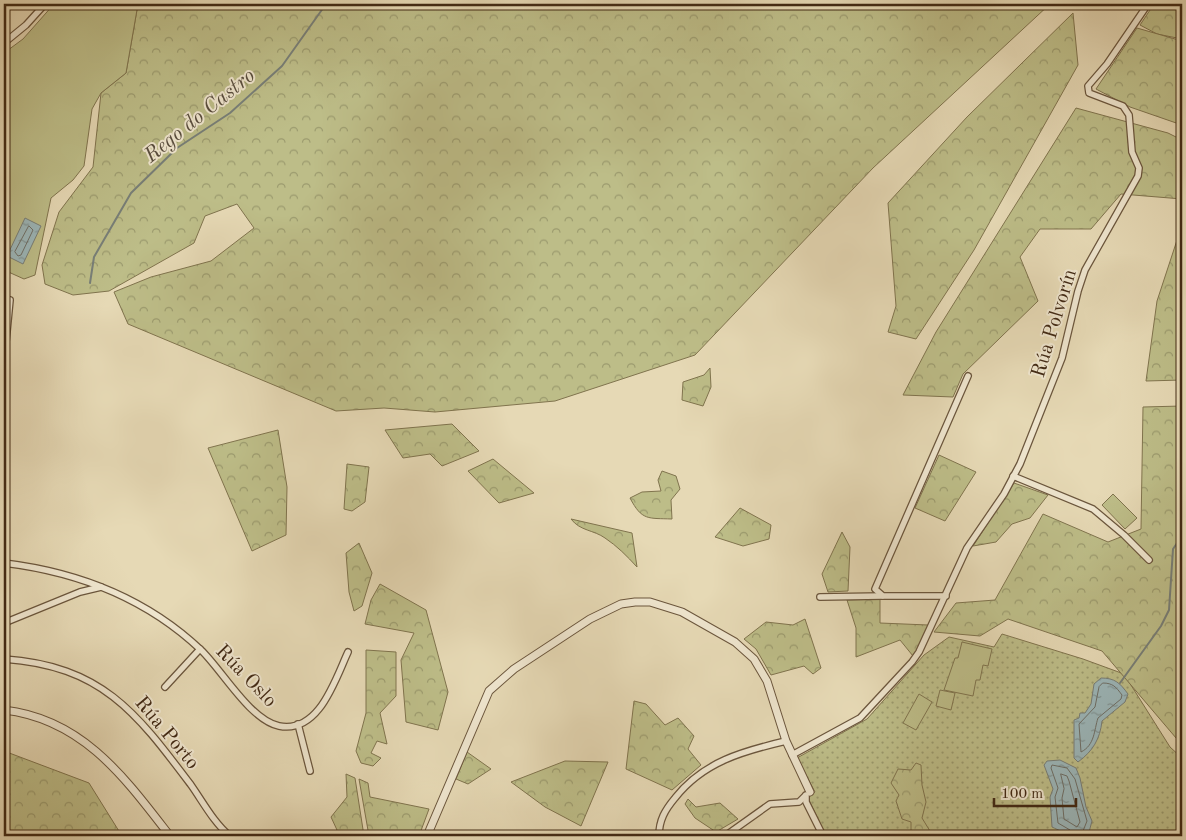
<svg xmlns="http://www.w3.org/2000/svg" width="1186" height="840" font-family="'Old Standard TT',serif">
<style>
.grass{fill:url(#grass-dots);stroke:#80744e}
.forest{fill:url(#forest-crowns);stroke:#80744e}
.pitch{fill:#bdbd88;stroke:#80744e}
.water{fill:url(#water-ripples);stroke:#787f78}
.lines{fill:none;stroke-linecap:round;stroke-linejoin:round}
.shore{stroke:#6f7068;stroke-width:1}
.stream{stroke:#787f78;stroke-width:2}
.minor-casing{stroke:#6b563d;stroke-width:8}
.tertiary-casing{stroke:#6b563d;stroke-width:9}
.minor{stroke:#efe6cf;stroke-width:5.5}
.tertiary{stroke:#efe6cf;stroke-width:7}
.labels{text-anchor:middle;stroke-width:4;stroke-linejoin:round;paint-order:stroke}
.street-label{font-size:20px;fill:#422a15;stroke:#efe6cf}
.water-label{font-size:21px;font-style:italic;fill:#584d3e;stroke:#efe6cf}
</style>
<defs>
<pattern id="grass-dots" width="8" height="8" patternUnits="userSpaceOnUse" patternTransform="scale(1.25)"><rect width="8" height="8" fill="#bdbd88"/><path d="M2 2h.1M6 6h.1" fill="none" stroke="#9b9a6e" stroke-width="1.8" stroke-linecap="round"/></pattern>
<pattern id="forest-crowns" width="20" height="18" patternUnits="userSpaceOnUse" patternTransform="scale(1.25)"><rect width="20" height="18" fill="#bdbd88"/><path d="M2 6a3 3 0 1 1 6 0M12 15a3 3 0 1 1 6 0" fill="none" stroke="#9b9a6e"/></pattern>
<pattern id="water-ripples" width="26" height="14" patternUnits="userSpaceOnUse" patternTransform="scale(1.25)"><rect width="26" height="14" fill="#9cb7ba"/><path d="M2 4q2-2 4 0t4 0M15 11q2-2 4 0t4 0" fill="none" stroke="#819596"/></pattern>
</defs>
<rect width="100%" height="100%" fill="#e6d9b5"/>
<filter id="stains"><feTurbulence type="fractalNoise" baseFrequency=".004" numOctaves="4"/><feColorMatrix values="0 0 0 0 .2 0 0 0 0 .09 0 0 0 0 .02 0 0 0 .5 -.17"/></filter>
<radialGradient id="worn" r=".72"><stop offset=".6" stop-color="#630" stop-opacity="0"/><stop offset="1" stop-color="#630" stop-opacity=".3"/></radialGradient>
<polygon class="grass" points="1002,634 1083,659 1124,674 1170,747 1182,758 1182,836 826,836 808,798 815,792 797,758 867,719 924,655 949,637 994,647"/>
<g class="forest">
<polygon points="138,4 1050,4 873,168 695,355 555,401 435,412 384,408 336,411 128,324 114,292 151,277 211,261 254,228 237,204 205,216 194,243 109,291 73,295 45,284 42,265 59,212 93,167 101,93 126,73"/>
<polygon points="1154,4 1182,4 1182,39 1157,34 1140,25"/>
<polygon points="1073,13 1078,65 974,250 916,339 888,332 896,306 888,203 967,117"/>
<polygon points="1137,28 1182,41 1182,125 1130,107 1096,89"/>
<polygon points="1076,108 1168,133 1182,140 1182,199 1121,194 1091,229 1040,229 1020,257 1038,301 963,374 953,397 903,395 936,332"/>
<polygon points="1182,225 1182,380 1146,381 1157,301"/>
<polygon points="710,368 711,387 703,406 682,400 683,382 704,375"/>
<polygon points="1182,406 1182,745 1102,651 1008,619 980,636 934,632 956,603 995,600 1043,514 1108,542 1141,529 1143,407"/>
<polygon points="452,424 479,451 442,466 430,454 403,458 385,430"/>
<polygon points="278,430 287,487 286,535 252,551 208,448"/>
<polygon points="939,455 976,472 945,521 915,508"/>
<polygon points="493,459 534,493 499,503 468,471"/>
<polygon points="347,464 369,467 365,502 352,511 344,509"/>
<path d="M 662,471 L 676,476 L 680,489 L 671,500 L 672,519 C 648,518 642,521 630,498 L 642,492 L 661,491 L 658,480 Z"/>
<polygon points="1014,483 1048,495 1030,518 1012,524 996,542 973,546"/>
<polygon points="740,508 771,525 769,539 743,546 715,537"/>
<path d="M 571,519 L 632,533 L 637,567 C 627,556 617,546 605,538 C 594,530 580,531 571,519 Z"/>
<polygon points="842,532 850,547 848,591 828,592 822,574"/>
<polygon points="359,543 372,573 362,606 354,611 349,592 346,553"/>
<polygon points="380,584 426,610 448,692 438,730 406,722 401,660 414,633 365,624 371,600"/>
<polygon points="880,599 880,623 928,625 923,640 913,656 900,640 856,657 856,628 847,600"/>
<polygon points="805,619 821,668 813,674 804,666 771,675 756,649 744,639 766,622 793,625"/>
<polygon points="366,650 396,652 396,696 380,713 387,744 377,741 371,753 381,758 373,766 361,763 356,751 366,713"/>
<polygon points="634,701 646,704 665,725 678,718 694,736 688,749 701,765 672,790 626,769"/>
<polygon points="4,751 89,783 122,836 4,836"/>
<polygon points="467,752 491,769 468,784 456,779"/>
<polygon points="565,761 608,762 581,826 545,807 511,782"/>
<polygon points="916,763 921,765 922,785 926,802 922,818 933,836 911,836 911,822 902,819 896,801 899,795 891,783 898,769 911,770"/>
<polygon points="346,774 355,778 364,836 335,836 332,833 337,830 331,817 347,797"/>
<polygon points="359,779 368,783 370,797 429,809 419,836 369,836"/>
<polygon points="688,799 696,807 720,803 738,819 716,832 695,818 685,804"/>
</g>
<g class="pitch">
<polygon points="54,4 138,4 126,73 101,93 92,109 84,166 73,180 51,198 35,275 24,279 4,270 4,53 23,39"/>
<polygon points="1113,494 1137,518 1125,529 1102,505"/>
<polygon points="962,642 992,649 988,666 983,665 980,680 976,680 973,696 944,690 955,658 958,658"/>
<polygon points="940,690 955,693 951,710 936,706"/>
<polygon points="919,694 932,702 916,730 903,723"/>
</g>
<g class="water">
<polygon points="25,218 41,226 23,264 7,256"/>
<path d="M 1101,678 C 1115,678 1120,683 1128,694 L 1125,702 L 1102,721 C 1100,739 1093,751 1078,762 L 1074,758 L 1074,720 L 1079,718 L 1080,713 L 1085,713 L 1091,704 L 1094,684 Z"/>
<path d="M 1060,760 L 1076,768 L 1080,778 L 1086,807 L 1092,821 L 1089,832 C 1076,840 1065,833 1052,827 L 1050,797 L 1053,789 L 1044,765 L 1047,761 Z"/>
</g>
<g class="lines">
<g class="shore">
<polygon points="29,226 33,230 21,255 18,256 15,252"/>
<path d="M 1103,683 C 1113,683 1116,687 1122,695 L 1121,699 L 1098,718 C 1094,730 1095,745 1081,752 L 1079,724 L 1095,707 L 1099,687 Z"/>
<polygon points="1061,774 1067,776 1069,781 1080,822 1077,827 1064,819 1062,798 1064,789"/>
<polyline points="1072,836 1070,830 1058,823 1055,797 1058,788 1051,768 1052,765 1067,768 1075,779 1087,821 1081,836"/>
</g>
<g class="stream">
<polyline points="90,283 94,257 131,193 177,148 230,113 282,66 326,4"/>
<polyline points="1120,683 1161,626 1169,610 1173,549 1182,536"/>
</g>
<g class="minor-casing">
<g id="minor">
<polyline points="4,43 26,25 45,4"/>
<polyline points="4,299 10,300 4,362"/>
<polyline points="1013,476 1093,509 1124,535 1149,560"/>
<path d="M 4,563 C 78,572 146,598 201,650 C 222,670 250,720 279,726 C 319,734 335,680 348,652"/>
<polyline points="946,596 883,596 875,589 968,376"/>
<polyline points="820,597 882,596"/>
<polyline points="4,623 80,592 101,587"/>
<path d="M 4,659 C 102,666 136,712 191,785 C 203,802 214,823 230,836"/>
<polyline points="165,687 200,649"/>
<polyline points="298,724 310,771"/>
<polyline points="792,755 860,718 912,662 919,652 967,548 1004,494 1020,464 1062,358 1078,291 1085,270 1138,176 1139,168 1132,152 1129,115 1123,106 1089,93 1088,86 1107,64 1148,4"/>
<polyline points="806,795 806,802 823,836"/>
<path d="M 659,836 C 659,820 665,810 675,798 C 703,762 743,751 786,741"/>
<polyline points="725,836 770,804 799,802 805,796"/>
</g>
</g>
<g class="tertiary-casing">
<g id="tertiary">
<path d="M 4,710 C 83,719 125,778 170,836"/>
<polyline points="427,836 489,691 514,669 590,619 621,604 635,602 650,602 682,612 735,642 754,659 767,681 786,741 810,792"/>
</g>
</g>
<use href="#minor" class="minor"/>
<use href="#tertiary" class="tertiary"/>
</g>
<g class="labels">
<g class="street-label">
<text transform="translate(1053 323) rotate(-73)" y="7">Rúa Polvorín</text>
<text transform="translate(247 675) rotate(46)" y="7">Rúa Oslo</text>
<text transform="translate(168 732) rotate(50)" y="7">Rúa Porto</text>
</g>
<g class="water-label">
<text transform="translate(199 115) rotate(-39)" y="7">Rego do Castro</text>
</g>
</g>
<rect width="1186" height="840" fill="none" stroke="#e6d9b5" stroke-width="20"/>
<rect x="5" y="5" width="1176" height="830" fill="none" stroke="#422a15" stroke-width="2.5"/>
<rect x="10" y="10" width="1166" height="820" fill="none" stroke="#422a15"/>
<path d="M994 798v8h82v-8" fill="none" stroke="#422a15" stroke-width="2.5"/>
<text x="1001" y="798" font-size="15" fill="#422a15" stroke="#efe6cf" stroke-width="4" paint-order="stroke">100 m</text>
<rect width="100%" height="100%" filter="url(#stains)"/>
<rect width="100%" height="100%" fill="url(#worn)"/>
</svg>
